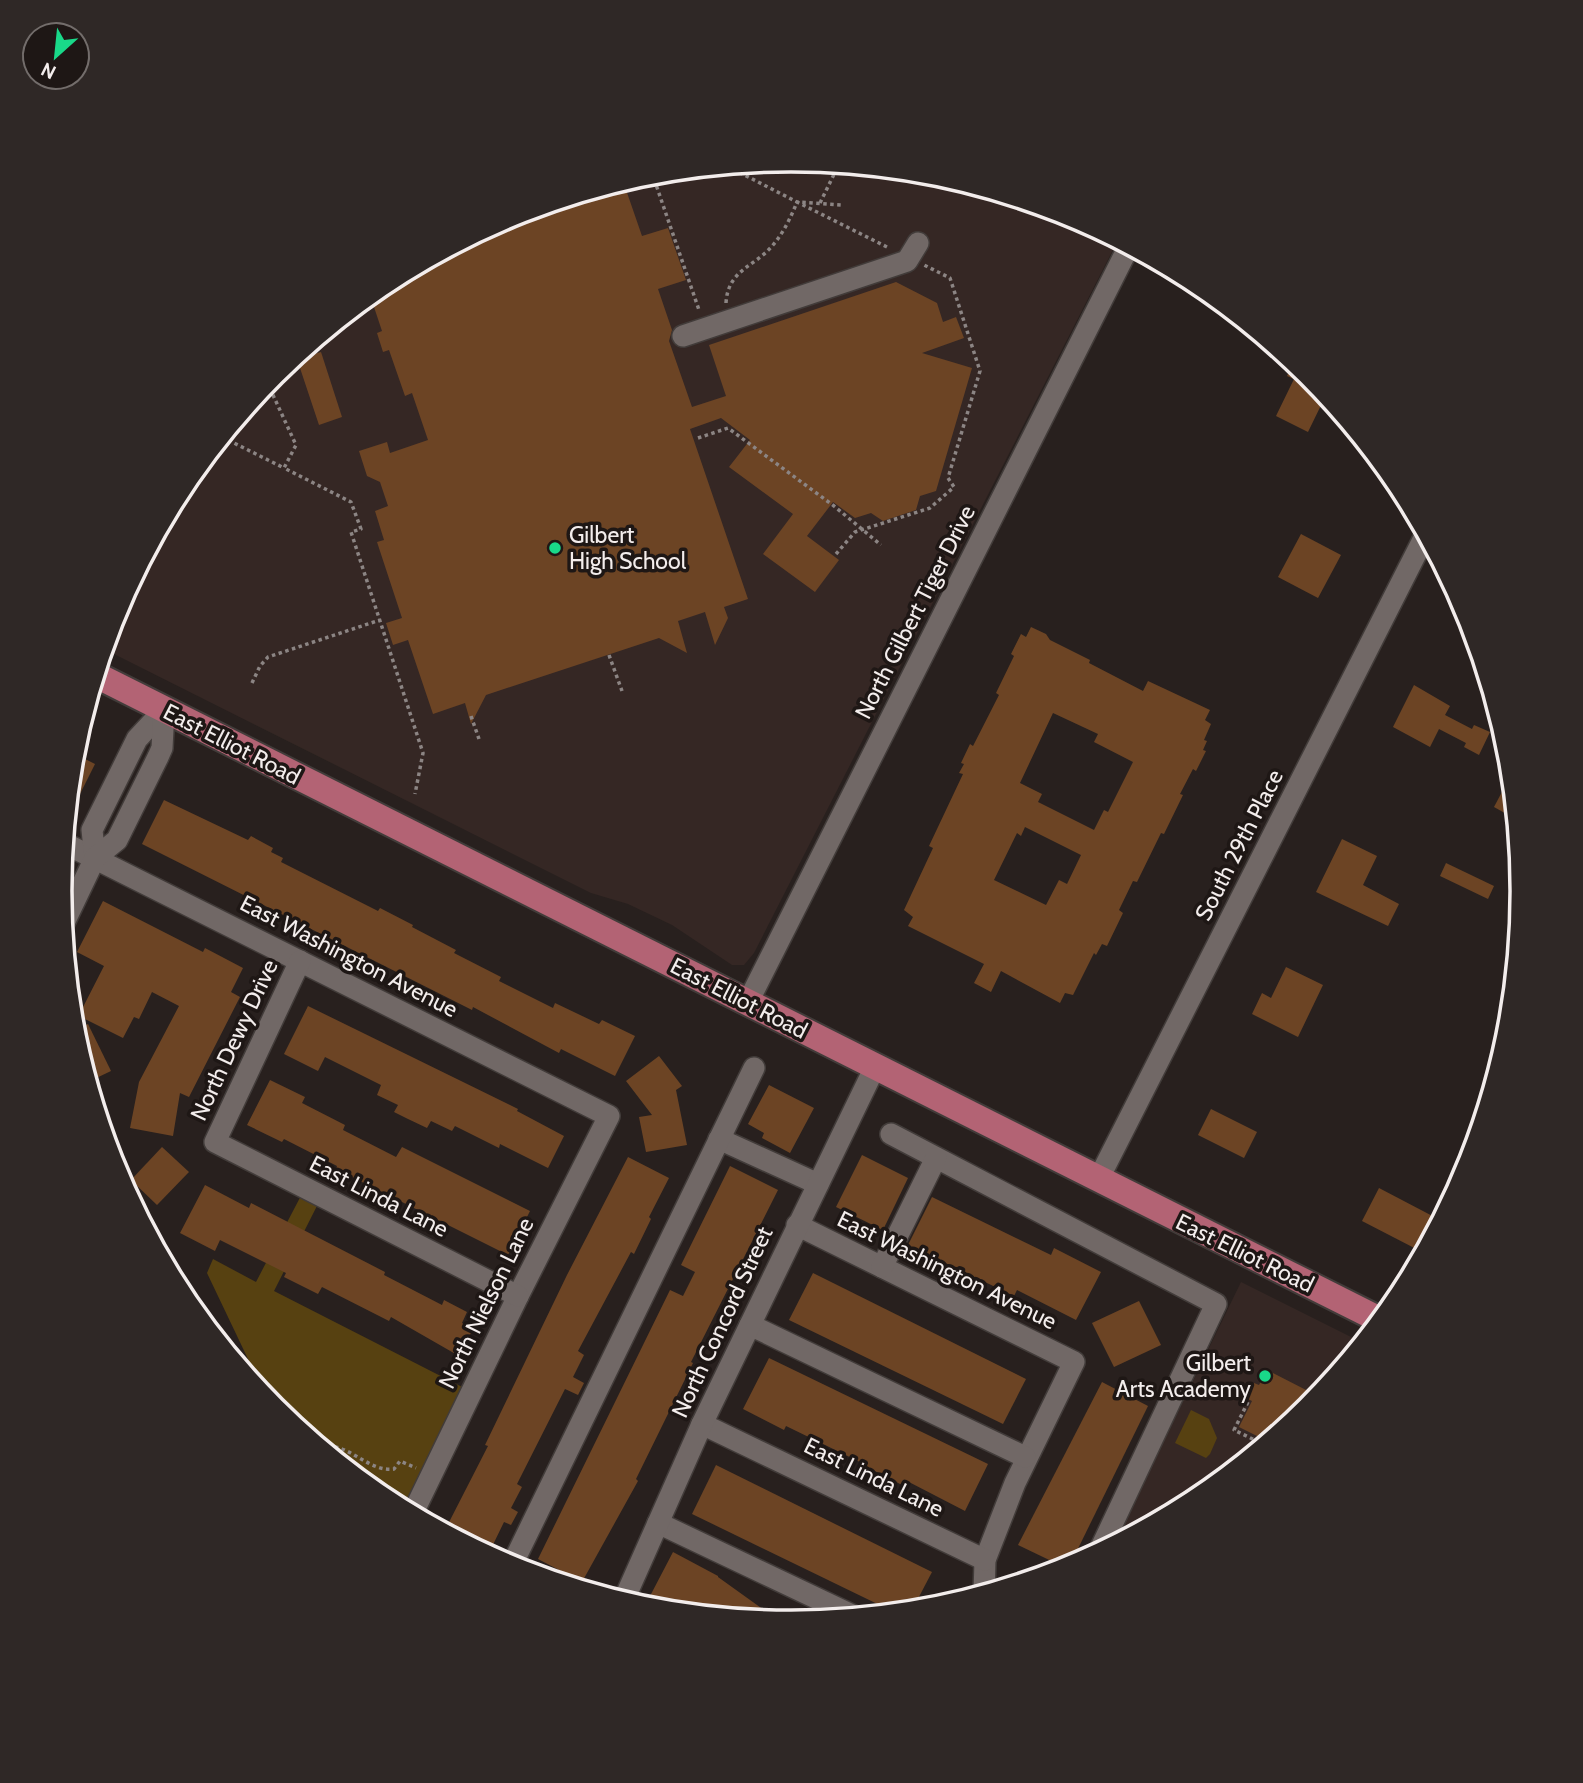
<svg xmlns="http://www.w3.org/2000/svg" width="1583" height="1783" font-family="Cabin,sans-serif">
<style>
.built{fill:#352724}
.green{fill:#574111}
.building{fill:#6c4424;fill-rule:evenodd}
.lines{fill:none;stroke-linecap:round;stroke-linejoin:round}
.minor-casing{stroke:#423c3a;stroke-width:24}
.major-casing{stroke:#423c3a;stroke-width:30}
.path{stroke:#8c8584;stroke-width:3.5;stroke-dasharray:3.5 3.5;stroke-linecap:butt}
.minor{stroke:#716866;stroke-width:21}
.major{stroke:#b36374;stroke-width:26}
.poi-dot{fill:#19d989;stroke:#1e1715;stroke-width:2.5}
.labels{text-anchor:middle;stroke-width:7;stroke-linejoin:round;paint-order:stroke}
.poi-label{font-size:23px;fill:#f3edec;stroke:#1e1715;text-anchor:start}
.street-label{font-size:23px;fill:#f3edec;stroke:#1e1715}
.rim{fill:none;stroke:#f3edec;stroke-width:3.5}
</style>
<rect width="100%" height="100%" fill="#28201e"/>
<g class="built">
<polygon points="792,160 935,174 1072,215 1118,240 754,953 744,965 732,965 672,925 628,904 591,893 104,649 115,611 183,484 274,374 385,283 512,215 649,173"/>
<polygon points="1241,1282 1363,1343 1309,1409 1198,1500 1130,1536 1120,1531"/>
</g>
<g class="green">
<polygon points="305,1188 322,1196 274,1291 472,1392 413,1513 381,1497 274,1409 269,1403 207,1273 213,1259 256,1282"/>
<polygon points="1191,1410 1209,1419 1217,1438 1210,1454 1206,1458 1175,1443"/>
</g>
<g class="building">
<polygon points="623,181 642,236 668,228 686,280 658,289 672,330 669,341 692,407 726,396 709,345 896,282 937,303 943,322 956,317 964,338 922,353 972,368 936,491 920,496 916,510 883,521 871,513 855,518 833,502 807,536 839,560 815,592 763,554 793,514 729,467 750,440 721,418 690,429 748,599 724,607 728,618 715,645 705,612 678,621 687,653 659,638 486,695 471,724 465,703 433,714 408,640 393,645 386,623 402,618 377,542 384,540 375,511 388,506 380,482 367,476 359,451 387,442 390,453 428,440 412,393 405,396 389,350 383,352 377,333 382,331 370,295 385,283 512,215"/>
<polygon points="321,352 342,417 319,425 297,359"/>
<polygon points="1294,361 1309,374 1326,395 1308,432 1276,416 1294,379 1287,376"/>
<polygon points="1301,534 1341,555 1318,598 1278,577"/>
<path d="M 1031,627 L 1046,634 L 1050,640 L 1090,660 L 1089,663 L 1143,691 L 1148,681 L 1210,710 L 1205,720 L 1211,724 L 1204,740 L 1207,741 L 1203,750 L 1206,751 L 1196,771 L 1193,769 L 1180,794 L 1183,795 L 1164,834 L 1161,833 L 1137,882 L 1133,881 L 1119,910 L 1123,913 L 1107,946 L 1102,944 L 1096,955 L 1094,953 L 1073,995 L 1065,993 L 1060,1003 L 1001,971 L 991,992 L 974,983 L 984,964 L 908,926 L 913,917 L 904,910 L 933,848 L 929,846 L 963,774 L 959,773 L 964,764 L 961,763 L 970,744 L 973,746 L 999,695 L 996,693 L 1014,656 L 1011,654 L 1021,634 L 1026,637 ZM 1053,713 L 1098,734 L 1094,742 L 1133,762 L 1108,812 L 1104,810 L 1094,830 L 1038,802 L 1042,794 L 1020,783 ZM 1025,827 L 1081,855 L 1067,884 L 1059,880 L 1046,905 L 994,880 L 1017,833 L 1021,836 Z"/>
<polygon points="1414,685 1450,706 1445,715 1472,729 1474,725 1490,732 1479,755 1464,747 1466,743 1439,729 1430,747 1393,727"/>
<polygon points="73,753 95,764 68,818 67,818"/>
<polygon points="1512,773 1515,807 1510,816 1494,807"/>
<polygon points="164,800 248,840 251,836 273,848 271,852 283,858 281,862 378,911 380,908 413,925 412,927 456,950 454,953 501,977 499,981 553,1008 555,1003 599,1024 602,1020 635,1036 615,1076 561,1049 559,1053 473,1007 472,1010 142,844"/>
<polygon points="1342,839 1377,856 1363,885 1399,904 1388,926 1316,892"/>
<polygon points="1446,863 1494,886 1488,899 1440,876"/>
<polygon points="103,901 203,952 205,948 243,968 231,992 240,997 189,1097 180,1093 173,1136 130,1128 139,1082 179,1006 152,992 139,1019 134,1017 123,1038 81,1017 81,1011 104,966 77,952"/>
<polygon points="1286,967 1323,985 1298,1037 1252,1014 1262,993 1271,998"/>
<polygon points="308,1006 518,1109 517,1111 564,1136 548,1168 500,1144 499,1148 455,1126 452,1131 431,1121 427,1128 408,1119 394,1112 398,1105 377,1095 381,1085 325,1057 318,1071 284,1054"/>
<polygon points="88,1024 111,1071 88,1082 73,1031"/>
<polygon points="659,1056 682,1086 676,1090 687,1145 646,1152 639,1117 652,1115 626,1081"/>
<polygon points="270,1080 305,1097 302,1103 345,1125 343,1130 396,1157 402,1147 530,1211 508,1255 336,1169 337,1166 284,1139 282,1142 247,1125"/>
<polygon points="769,1085 814,1108 790,1153 762,1138 764,1133 748,1124"/>
<polygon points="1211,1109 1257,1132 1244,1158 1198,1135"/>
<polygon points="162,1147 189,1172 157,1205 131,1180"/>
<polygon points="862,1155 908,1178 883,1230 836,1207"/>
<polygon points="628,1157 669,1178 649,1217 651,1219 634,1254 631,1252 578,1351 584,1355 573,1377 584,1383 578,1395 565,1389 517,1484 522,1487 511,1508 518,1512 511,1525 504,1522 488,1555 444,1532 488,1446 485,1445 567,1275"/>
<polygon points="730,1166 778,1190 691,1362 693,1363 636,1479 638,1481 582,1582 538,1559 670,1290 683,1296 695,1272 681,1265"/>
<polygon points="205,1185 249,1208 251,1203 385,1272 384,1275 442,1305 444,1300 467,1312 462,1323 473,1329 459,1356 391,1317 389,1321 322,1287 318,1294 284,1277 286,1273 220,1240 215,1251 180,1233"/>
<polygon points="1379,1188 1442,1221 1424,1253 1362,1221"/>
<polygon points="932,1197 1051,1255 1054,1248 1101,1272 1076,1320 1017,1290 1014,1296 908,1245"/>
<polygon points="813,1273 1026,1379 1003,1424 789,1320"/>
<polygon points="1139,1301 1161,1345 1114,1367 1092,1323"/>
<polygon points="769,1358 988,1464 965,1511 907,1481 904,1486 861,1464 862,1463 786,1426 784,1430 743,1409"/>
<polygon points="1267,1370 1310,1392 1302,1408 1308,1410 1269,1442 1239,1427 1252,1401 1246,1398 1254,1383 1259,1385"/>
<polygon points="1102,1382 1148,1406 1068,1569 1018,1545"/>
<polygon points="716,1465 932,1572 911,1612 896,1613 692,1514"/>
<polygon points="673,1552 718,1576 718,1577 782,1623 677,1612 649,1598"/>
</g>
<g class="lines">
<g class="minor-casing">
<g id="minor">
<polyline points="683,336 907,261 918,243"/>
<polyline points="64,843 609,1116 518,1296 412,1515"/>
<polyline points="95,858 92,830 137,739 164,710"/>
<polyline points="63,925 95,858 117,840 158,757 162,748 164,710"/>
<polyline points="300,961 215,1142 518,1296"/>
<polyline points="748,1002 1129,246"/>
<polyline points="891,1134 1216,1304 1098,1554"/>
<polyline points="719,1139 818,1184"/>
<polyline points="1098,1180 1426,534"/>
<polyline points="797,1225 1074,1362 1015,1483 985,1560 984,1594"/>
<polyline points="882,1267 936,1158"/>
<polyline points="750,1325 1025,1457"/>
<polyline points="702,1424 985,1560"/>
<polyline points="658,1523 856,1617"/>
<polyline points="511,1567 754,1068"/>
<polyline points="623,1602 702,1424 875,1067"/>
</g>
</g>
<g class="major-casing">
<polyline id="major" points="96,675 1382,1321"/>
</g>
<g class="path">
<polyline points="727,166 797,202 841,205"/>
<polyline points="652,173 699,310"/>
<polyline points="820,203 839,164"/>
<path d="M 726,303 C 728,269 755,267 773,245 C 784,232 791,217 797,202 L 889,248"/>
<polyline points="267,382 296,445 284,468 351,502 361,529 351,532 423,753 415,794"/>
<polyline points="222,437 284,468"/>
<polyline points="698,438 728,428 834,506 881,545"/>
<polyline points="836,554 855,532 930,508 954,487 948,478 980,371 950,278 924,265"/>
<polyline points="609,655 622,691"/>
<polyline points="252,683 260,666 268,657 380,620"/>
<polyline points="471,716 479,739"/>
<polyline points="1248,1402 1234,1430 1265,1445"/>
<path d="M 321,1448 C 346,1439 368,1473 394,1469 L 400,1461 L 416,1468"/>
</g>
<use href="#minor" class="minor"/>
<use href="#major" class="major"/>
</g>
<g class="poi-dot">
<circle cx="555" cy="548" r="7"/>
<circle cx="1265" cy="1376" r="7"/>
</g>
<g class="labels">
<g class="poi-label">
<text x="569" y="543">Gilbert<tspan x="569" dy="26">High School</tspan></text>
<text x="1251" y="1371" text-anchor="end">Gilbert<tspan x="1251" dy="26">Arts Academy</tspan></text>
</g>
<g class="street-label">
<text transform="translate(915 612) rotate(-63)" y="8">North Gilbert Tiger Drive</text>
<text transform="translate(232 744) rotate(27)" y="8">East Elliot Road</text>
<text transform="translate(1239 845) rotate(-63)" y="8">South 29th Place</text>
<text transform="translate(349 956) rotate(27)" y="8">East Washington Avenue</text>
<text transform="translate(739 998) rotate(27)" y="8">East Elliot Road</text>
<text transform="translate(234 1040) rotate(-65)" y="8">North Dewy Drive</text>
<text transform="translate(379 1196) rotate(27)" y="8">East Linda Lane</text>
<text transform="translate(1245 1253) rotate(26)" y="8">East Elliot Road</text>
<text transform="translate(947 1270) rotate(26)" y="8">East Washington Avenue</text>
<text transform="translate(486 1303) rotate(-64)" y="8">North Nielson Lane</text>
<text transform="translate(722 1322) rotate(-65)" y="8">North Concord Street</text>
<text transform="translate(874 1477) rotate(26)" y="8">East Linda Lane</text>
</g>
</g>
<path d="M0 0H1583V1783H0ZM72 891a719 719 0 1 1 1438 0a719 719 0 1 1-1438 0Z" fill="#2f2826" fill-rule="evenodd"/>
<path class="rim" d="M72 891a719 719 0 1 1 1438 0a719 719 0 1 1-1438 0Z"/>
<g transform="translate(56 56) rotate(207)"><circle r="33" fill="#1e1715" stroke="#736d6b" stroke-width="2"/>
<path d="M0-5L12 26L0 18L-12 26Z" fill="#19d989"/>
<text y="-10" font-size="19" font-weight="bold" text-anchor="middle" fill="#f3edec">N</text>
</g>
</svg>
